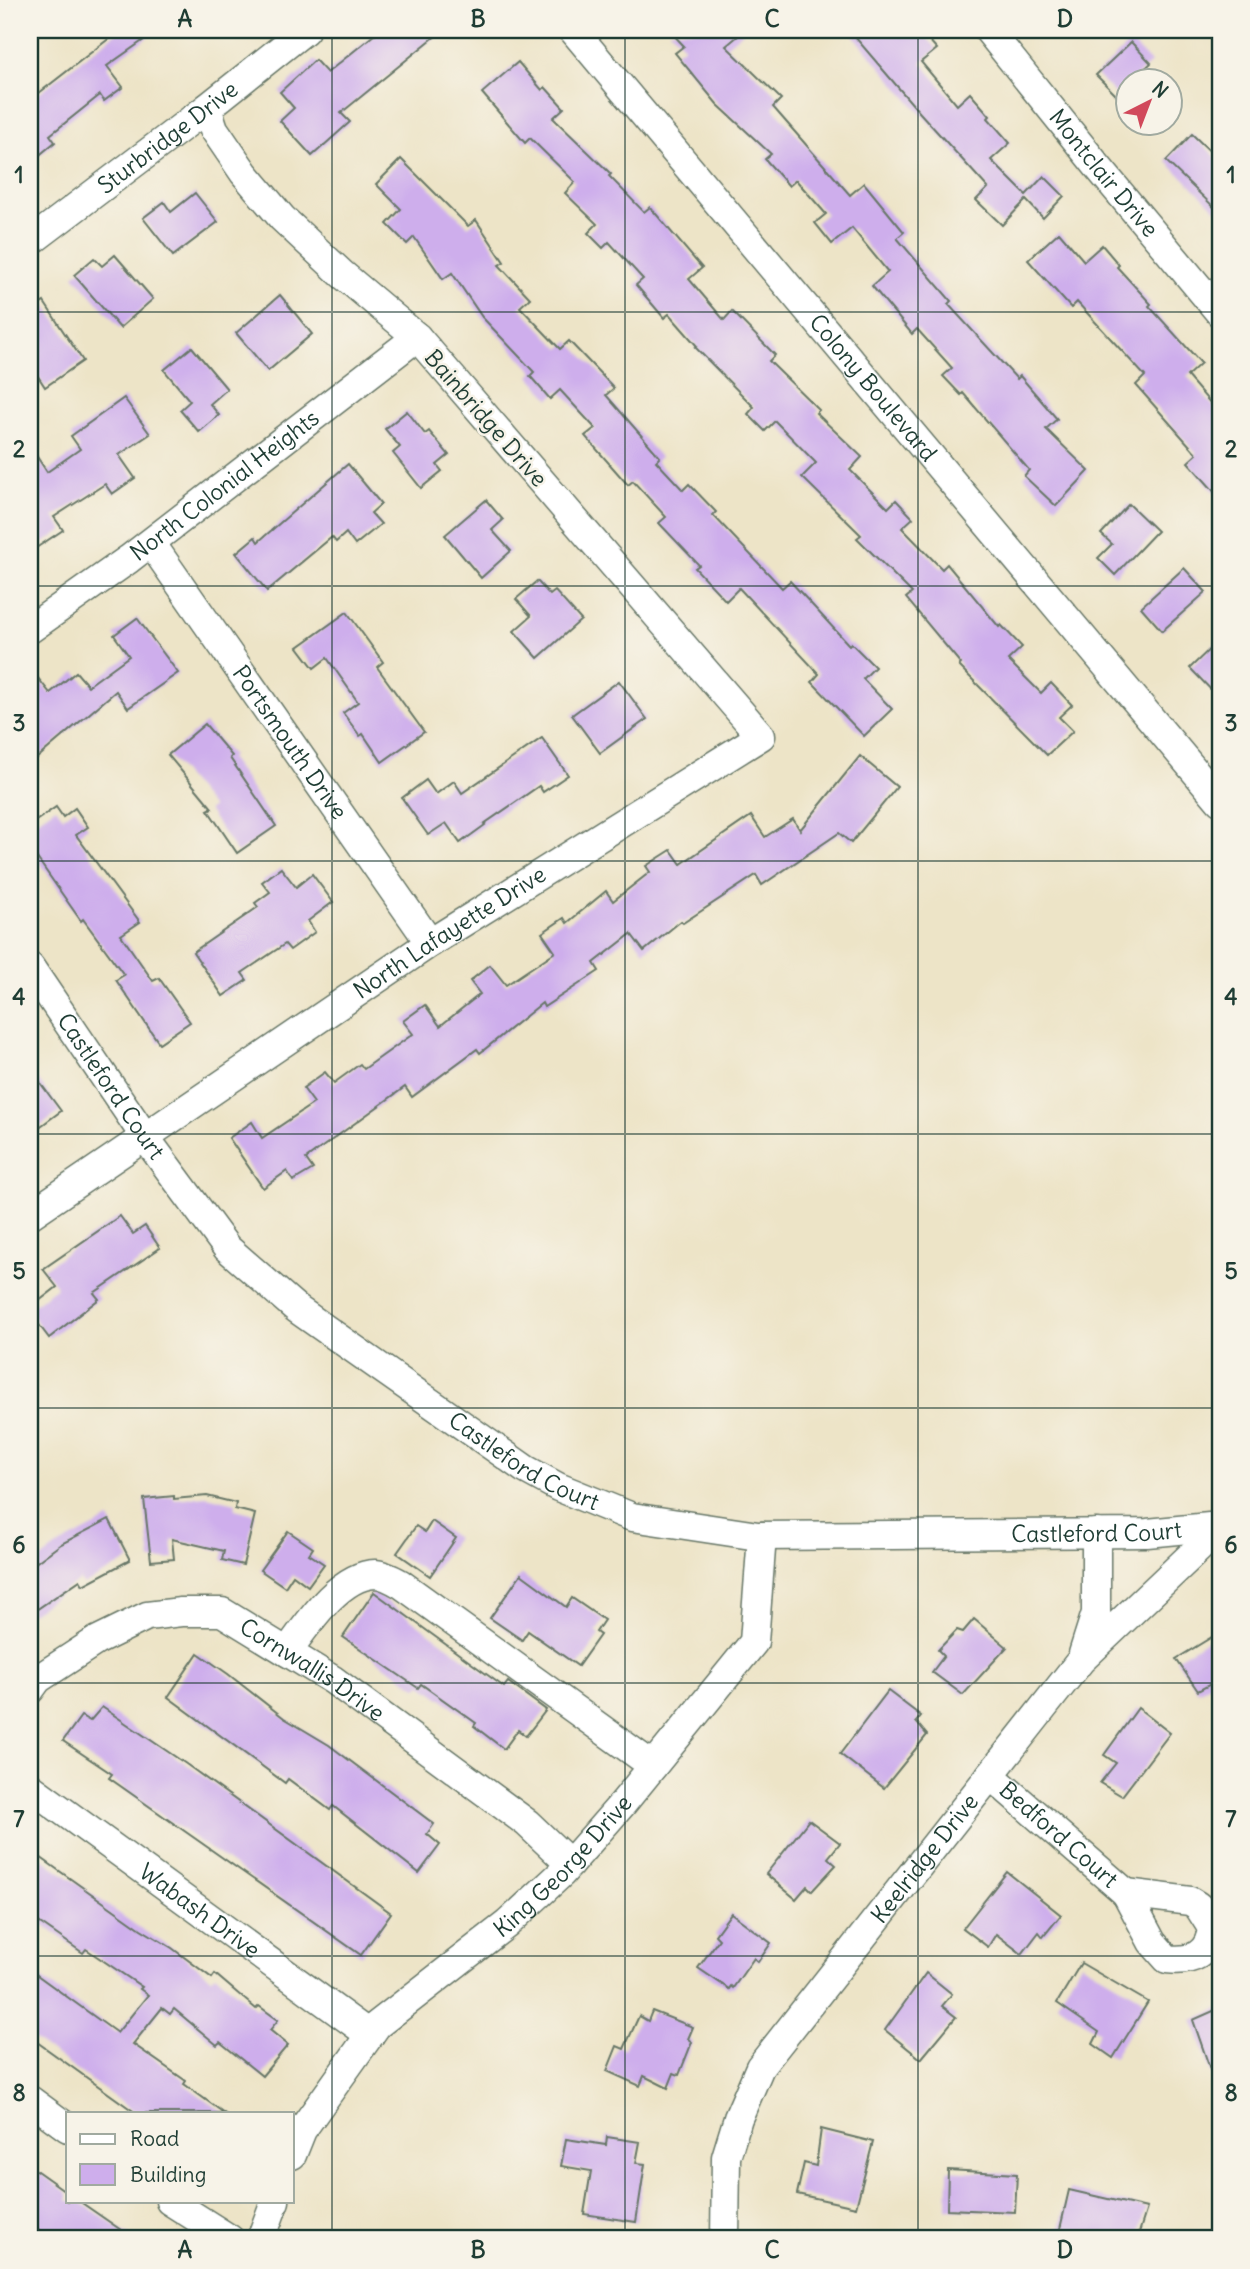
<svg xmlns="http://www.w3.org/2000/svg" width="1250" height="2269" font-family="Delius,sans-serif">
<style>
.building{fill:#ceaeec}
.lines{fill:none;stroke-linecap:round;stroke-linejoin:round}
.street-casing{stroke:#677767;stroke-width:31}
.street{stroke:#fff;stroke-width:28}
.grid{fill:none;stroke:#1f3d34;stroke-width:2;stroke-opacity:0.55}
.labels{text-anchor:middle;stroke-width:5;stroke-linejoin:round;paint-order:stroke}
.street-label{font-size:23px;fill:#1f3d34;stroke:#f7f3e8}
.neatline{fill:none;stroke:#1f3d34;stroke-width:2.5}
.grid-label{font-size:23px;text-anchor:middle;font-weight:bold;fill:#1f3d34}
</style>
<rect width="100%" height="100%" fill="#f7f3e8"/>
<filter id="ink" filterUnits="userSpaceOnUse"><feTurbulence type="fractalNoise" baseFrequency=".0143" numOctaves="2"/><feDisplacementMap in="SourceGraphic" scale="14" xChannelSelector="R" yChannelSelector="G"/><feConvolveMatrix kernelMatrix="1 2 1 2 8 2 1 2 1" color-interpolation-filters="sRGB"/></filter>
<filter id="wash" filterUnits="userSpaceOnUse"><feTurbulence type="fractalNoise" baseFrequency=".00686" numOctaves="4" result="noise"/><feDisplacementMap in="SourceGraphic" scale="28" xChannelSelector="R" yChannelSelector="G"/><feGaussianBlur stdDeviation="1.57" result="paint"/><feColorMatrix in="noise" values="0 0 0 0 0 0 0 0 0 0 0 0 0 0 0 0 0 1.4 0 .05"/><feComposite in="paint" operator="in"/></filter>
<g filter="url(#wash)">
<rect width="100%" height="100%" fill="#ede4c7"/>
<g id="blocks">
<g class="building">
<polygon points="120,30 158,30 107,66 123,87 104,101 100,95 50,135 55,142 30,163 30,100"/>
<polygon points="380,30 443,30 341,113 350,122 312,156 280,121 294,108 280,92 315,60 327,73"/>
<polygon points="669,30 745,30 726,46 781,99 773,107 850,195 864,183 904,232 897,238 951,301 948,304 1017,379 1020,376 1057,419 1046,429 1089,471 1056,506 1024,476 1029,470 963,393 961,395 943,376 952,368 917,329 912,334 872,286 888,272 852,228 832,244 815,223 826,214 796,180 789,186 765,159 771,154 717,104 675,53 684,46"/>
<polygon points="849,30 920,30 937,49 921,62 957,105 970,93 990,116 988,118 1010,143 991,160 1026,195 1044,176 1064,196 1043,218 1026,200 1002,225 976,200 988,188 920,113"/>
<polygon points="1131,42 1151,63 1133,80 1128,80 1128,107 1096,75"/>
<polygon points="518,62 542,90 545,87 564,108 553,118 611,174 609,176 644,212 650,207 702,268 689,279 724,320 732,311 775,355 769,361 819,410 816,413 862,457 850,470 888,508 896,500 913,518 902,528 942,569 947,564 999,627 1001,625 1022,647 1008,660 1041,693 1051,683 1072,705 1059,717 1073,731 1047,755 959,666 961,664 906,598 912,593 857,538 861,535 802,477 816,463 775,421 765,431 748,414 754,407 695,347 697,346 669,314 664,318 636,285 643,279 609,242 603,248 588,233 597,224 565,193 575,182 530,138 525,143 482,93"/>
<polygon points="1192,134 1220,161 1220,213 1166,161"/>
<polygon points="401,159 468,226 476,220 504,262 499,265 530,298 520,307 560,349 569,341 614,388 606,395 660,457 656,461 683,490 689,484 716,512 713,515 782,588 790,581 849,645 851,643 875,667 863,679 892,709 864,736 812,682 819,674 739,588 726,601 695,568 699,565 659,523 666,517 633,481 628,485 585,436 595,428 560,390 550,399 530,376 534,372 482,317 452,273 443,279 414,237 407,244 387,224 401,209 376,184"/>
<polygon points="195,193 218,222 173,256 143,218 164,202 171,212"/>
<polygon points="1059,232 1084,261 1102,245 1119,265 1117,267 1151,304 1149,306 1201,363 1187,376 1220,414 1220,498 1188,462 1197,454 1136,385 1145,376 1077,302 1071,308 1028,260"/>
<polygon points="115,255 153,299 120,328 74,275 94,258 102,266"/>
<polygon points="280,295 312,334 268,371 236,333"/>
<polygon points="44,302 83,361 45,387 30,364 30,311"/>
<polygon points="192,347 227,389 210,404 219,415 199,432 180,410 190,401 164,370"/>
<polygon points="124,398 150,434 119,455 135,478 112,494 105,484 54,517 63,530 30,552 30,446 47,472 80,449 71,436"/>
<polygon points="407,411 425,434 429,431 449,455 437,465 442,471 421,488 393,453 400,447 385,429"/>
<polygon points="348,464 381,504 371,513 381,524 355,545 346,533 336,542 332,537 267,591 236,553 255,537 258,542"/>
<polygon points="486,500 503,520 492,530 511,551 481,578 445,535"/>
<polygon points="1129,504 1157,531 1115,575 1098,558 1112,544 1101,534"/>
<polygon points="1184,568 1206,592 1162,631 1141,607"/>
<polygon points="537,581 550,595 555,591 581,620 538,658 514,631 531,616 516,599"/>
<polygon points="347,612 383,662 377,667 424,732 382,762 363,734 360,736 343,713 358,702 327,658 314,668 298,647"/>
<polygon points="137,618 178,673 128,708 116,691 30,764 30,668 50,693 76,672 88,686 129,656 114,635"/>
<polygon points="1220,639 1220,699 1190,668"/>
<polygon points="619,681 647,719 600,753 572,715"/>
<polygon points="205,724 232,756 230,758 276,826 237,853 208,810 212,808 168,755"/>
<polygon points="542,738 568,775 543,792 539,786 484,824 485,825 460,843 446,823 428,835 402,798 426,780 436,794 454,781 462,793"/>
<polygon points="860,756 897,787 851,843 839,833 762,885 756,875 683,923 681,921 644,951 631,934 594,963 599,971 544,1007 542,1003 480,1053 477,1049 412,1097 405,1087 318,1150 306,1159 313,1169 293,1181 287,1171 263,1188 229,1138 252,1122 262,1138 314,1103 303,1088 325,1072 334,1083 360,1064 364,1069 413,1034 403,1021 425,1005 440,1026 480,994 470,981 490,965 506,985 555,952 542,933 564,918 567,923 606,891 613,901 650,872 646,866 671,850 681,864 751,816 765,837 793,819 800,830"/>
<polygon points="56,807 63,817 75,808 88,827 76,835 140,922 121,935 153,981 159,978 190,1022 159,1043 116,980 124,975 83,919 81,921 30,848 30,825"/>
<polygon points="281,868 296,887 312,874 333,902 308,921 315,932 290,950 285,944 242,973 247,980 223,996 193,952 258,907 255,903 270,892 262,882"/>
<polygon points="30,1069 61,1111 30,1134"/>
<polygon points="120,1216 133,1234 145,1226 160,1248 94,1293 99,1299 49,1338 30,1313 30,1308 57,1287 43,1269"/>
<polygon points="174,1496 174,1499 207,1496 236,1503 235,1509 255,1514 243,1565 222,1560 224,1551 172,1539 174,1559 151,1561 144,1499"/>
<polygon points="109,1519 130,1560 83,1585 80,1580 30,1614 30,1567 61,1544"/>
<polygon points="432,1521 456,1538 430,1576 397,1553 416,1526 425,1532"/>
<polygon points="288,1531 313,1548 309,1554 324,1564 308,1586 293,1575 285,1587 260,1570"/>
<polygon points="521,1574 566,1607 572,1598 604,1620 596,1632 600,1635 578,1666 528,1631 522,1640 490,1618"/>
<polygon points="374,1592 504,1687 508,1682 546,1710 526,1736 518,1730 504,1749 474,1726 476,1723 421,1684 418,1688 343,1637"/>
<polygon points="974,1619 1007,1647 963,1695 932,1672 944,1656 938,1650 957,1630 963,1632"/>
<polygon points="1220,1632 1220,1679 1198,1691 1176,1659"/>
<polygon points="198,1653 228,1674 284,1718 329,1745 434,1824 427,1834 440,1845 419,1873 333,1806 330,1810 288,1779 285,1783 168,1697"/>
<polygon points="888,1691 921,1716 916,1722 927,1735 884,1788 840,1754"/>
<polygon points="102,1707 186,1764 391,1913 361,1955 109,1778 112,1774 63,1741 81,1716 90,1721"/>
<polygon points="1138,1708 1170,1733 1122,1796 1100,1783 1116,1763 1104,1755"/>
<polygon points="809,1820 840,1843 828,1858 836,1865 812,1891 807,1886 796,1899 766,1874"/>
<polygon points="30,1850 141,1929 172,1948 212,1978 215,1974 256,2009 259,2006 278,2020 270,2030 288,2045 262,2076 220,2042 217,2045 174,2009 170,2014 162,2008 133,2044 186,2081 184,2084 224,2113 136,2113 30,2037 30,1970 117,2033 148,1995 140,1989 142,1987 86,1949 83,1953 30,1916"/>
<polygon points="1007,1872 1061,1915 1043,1937 1039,1932 1022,1954 996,1934 988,1947 963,1928"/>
<polygon points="731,1913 771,1943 758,1962 754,1958 733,1988 731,1986 729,1989 698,1968 719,1939 715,1935"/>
<polygon points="1081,1963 1148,2002 1113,2058 1093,2044 1099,2032 1057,2003"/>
<polygon points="926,1973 952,1994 942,2006 956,2017 921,2059 885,2030"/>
<polygon points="1220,2008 1220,2089 1217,2089 1193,2020"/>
<polygon points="652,2011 693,2027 688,2039 692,2042 679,2075 674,2073 668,2088 644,2076 640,2086 607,2071 617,2046 624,2049 639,2016 648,2021"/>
<polygon points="821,2129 873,2142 856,2207 797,2194 804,2163 816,2166"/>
<polygon points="607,2137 640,2142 636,2163 645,2164 636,2222 584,2214 591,2171 561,2166 566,2139 606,2145"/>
<polygon points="30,2166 68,2193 68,2201 79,2201 134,2239 53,2239 30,2225"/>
<polygon points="948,2170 1017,2174 1015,2212 947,2209"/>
<polygon points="1069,2190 1147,2208 1137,2239 1098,2239 1060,2229"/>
</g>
</g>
</g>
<g filter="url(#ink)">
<use href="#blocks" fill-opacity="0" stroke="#677767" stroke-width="2"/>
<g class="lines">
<g class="street-casing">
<g id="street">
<path id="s1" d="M 573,30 L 1220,801"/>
<path id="s2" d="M 988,30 L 1098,167 L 1220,313"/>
<path id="s3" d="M 30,242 L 207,108 L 305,30"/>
<path id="s4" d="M 151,543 L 430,943"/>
<path id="s5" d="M 30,629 L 129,559 L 417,337"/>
<path id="s6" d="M 30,967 L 145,1137 L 227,1248 L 297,1309 L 525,1469 L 558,1487 L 632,1517 L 758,1536 L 1147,1533 L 1220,1526"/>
<path id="s7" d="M 30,1215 L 430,943 L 761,736 L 417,337 L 342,274 L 282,218 L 244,173 L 214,129 L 207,108"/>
<path d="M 287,1652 C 307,1625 339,1575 375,1574 C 383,1574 394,1580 401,1584 L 653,1766"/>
<polyline points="1083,1654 1096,1613 1096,1533"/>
<path id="s8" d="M 30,1690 L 38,1679 L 96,1641 L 147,1616 L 181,1612 L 222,1612 L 333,1680 L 527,1823 L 570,1864"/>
<path id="s9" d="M 990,1775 L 1126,1893"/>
<path id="s10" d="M 30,1787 L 370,2035"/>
<path d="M 1126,1893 L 1190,1901 L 1198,1906 L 1212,1928 C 1209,1955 1192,1962 1167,1959 L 1152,1942 Z"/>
<polyline points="30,2100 68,2128"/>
<path id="s11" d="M 292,2155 L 302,2130 L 377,2025 L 507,1924 L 561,1874 L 624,1802 L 754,1642 L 762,1536"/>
<polyline points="170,2201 230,2239"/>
<polyline points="261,2239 275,2201"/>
<path id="s12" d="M 725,2239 L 726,2157 L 738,2118 L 760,2067 L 1081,1660 L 1220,1528"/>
</g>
</g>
<use href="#street" class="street"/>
</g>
</g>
<path class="grid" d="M 332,30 L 332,2239M 625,30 L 625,2239M 918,30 L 918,2239M 30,312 L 1220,312M 30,586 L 1220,586M 30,861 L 1220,861M 30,1134 L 1220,1134M 30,1408 L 1220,1408M 30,1683 L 1220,1683M 30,1956 L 1220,1956"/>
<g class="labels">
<g class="street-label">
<text dy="8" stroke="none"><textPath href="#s3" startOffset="173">Sturbridge Drive</textPath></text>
<text dy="8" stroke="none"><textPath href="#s2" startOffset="184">Montclair Drive</textPath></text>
<text dy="8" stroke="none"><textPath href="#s1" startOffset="467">Colony Boulevard</textPath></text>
<text transform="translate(486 418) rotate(49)" y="8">Bainbridge Drive</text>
<text dy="8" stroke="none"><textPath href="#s5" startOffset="242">North Colonial Heights</textPath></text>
<text dy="8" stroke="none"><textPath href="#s4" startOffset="243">Portsmouth Drive</textPath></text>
<text dy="8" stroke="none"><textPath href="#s7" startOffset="506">North Lafayette Drive</textPath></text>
<text dy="8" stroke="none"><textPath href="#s6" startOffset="144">Castleford Court</textPath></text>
<text dy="8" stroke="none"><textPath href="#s6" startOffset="710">Castleford Court</textPath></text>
<text dy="8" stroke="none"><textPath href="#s6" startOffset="1298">Castleford Court</textPath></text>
<text dy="8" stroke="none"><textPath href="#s8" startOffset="322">Cornwallis Drive</textPath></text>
<text dy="8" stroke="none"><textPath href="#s9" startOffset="91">Bedford Court</textPath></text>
<text dy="8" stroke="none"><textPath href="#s12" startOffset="444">Keelridge Drive</textPath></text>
<text dy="8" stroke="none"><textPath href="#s11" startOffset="401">King George Drive</textPath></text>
<text dy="8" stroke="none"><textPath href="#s10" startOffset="210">Wabash Drive</textPath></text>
</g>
</g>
<rect width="1250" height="2269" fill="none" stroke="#f7f3e8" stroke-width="77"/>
<rect x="66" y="2112" width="228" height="91" fill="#f7f3e8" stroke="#a1aaa0" stroke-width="2"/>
<rect x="80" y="2134" width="35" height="10" fill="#ffffff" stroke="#a1aaa0" stroke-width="2"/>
<text x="130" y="2146" font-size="21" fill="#1f3d34">Road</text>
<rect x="80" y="2164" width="35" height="21" fill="#ceaeec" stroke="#a1aaa0" stroke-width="2"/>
<text x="130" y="2182" font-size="21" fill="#1f3d34">Building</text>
<g transform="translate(1149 102) rotate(42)"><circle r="33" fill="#f7f3e8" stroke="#a1aaa0" stroke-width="2"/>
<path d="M0-5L12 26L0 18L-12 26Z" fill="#d1495b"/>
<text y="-10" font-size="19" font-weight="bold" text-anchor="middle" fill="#1f3d34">N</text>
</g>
<rect x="38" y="38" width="1174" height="2192" class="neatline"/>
<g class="grid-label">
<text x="185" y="27">A</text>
<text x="478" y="27">B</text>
<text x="772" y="27">C</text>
<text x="1065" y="27">D</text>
<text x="19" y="183">1</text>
<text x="1231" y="183">1</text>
<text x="19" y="457">2</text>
<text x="1231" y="457">2</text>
<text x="19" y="731">3</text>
<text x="1231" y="731">3</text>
<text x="19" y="1005">4</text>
<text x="1231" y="1005">4</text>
<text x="19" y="1279">5</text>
<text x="1231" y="1279">5</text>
<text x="19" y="1553">6</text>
<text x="1231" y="1553">6</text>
<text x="19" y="1827">7</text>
<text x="1231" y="1827">7</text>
<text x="19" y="2101">8</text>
<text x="1231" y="2101">8</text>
<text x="185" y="2258">A</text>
<text x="478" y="2258">B</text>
<text x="772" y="2258">C</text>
<text x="1065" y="2258">D</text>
</g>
</svg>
